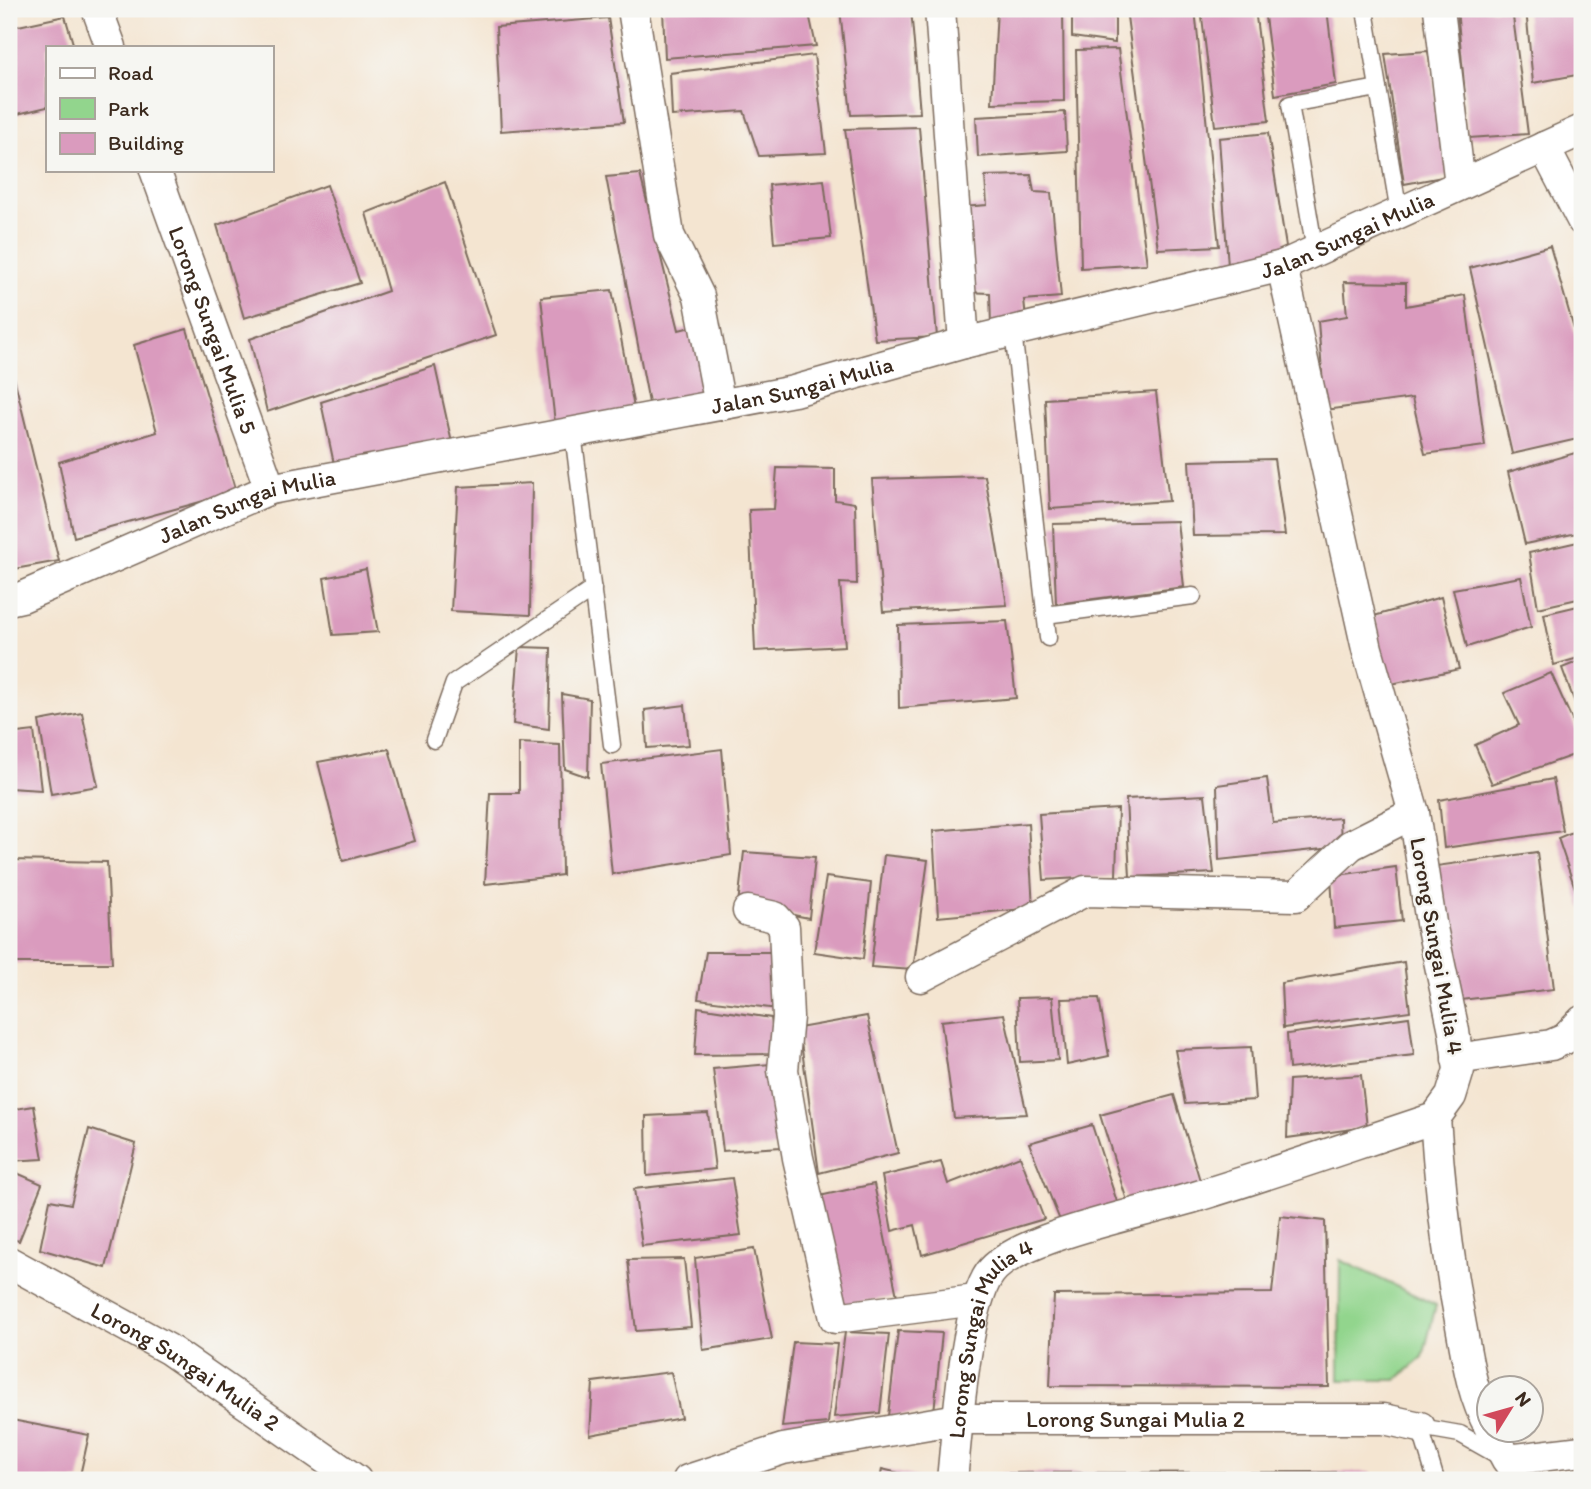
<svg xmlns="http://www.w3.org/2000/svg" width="1591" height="1489" font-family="Itim,sans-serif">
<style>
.green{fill:#92d58d;stroke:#668056;stroke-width:2}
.building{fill:#da9bbe}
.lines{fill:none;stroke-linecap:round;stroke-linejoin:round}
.lane-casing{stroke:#7c6b5d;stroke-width:19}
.street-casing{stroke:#7c6b5d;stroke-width:33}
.lane{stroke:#fff;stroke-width:16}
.street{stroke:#fff;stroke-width:30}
.labels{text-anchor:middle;stroke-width:5;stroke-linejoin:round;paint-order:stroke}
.street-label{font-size:23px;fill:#3b2a1e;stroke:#f6f6f2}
</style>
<rect width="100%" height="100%" fill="#f6f6f2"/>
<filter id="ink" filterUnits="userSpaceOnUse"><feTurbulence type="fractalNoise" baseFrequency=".0143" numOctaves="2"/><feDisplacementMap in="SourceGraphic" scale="14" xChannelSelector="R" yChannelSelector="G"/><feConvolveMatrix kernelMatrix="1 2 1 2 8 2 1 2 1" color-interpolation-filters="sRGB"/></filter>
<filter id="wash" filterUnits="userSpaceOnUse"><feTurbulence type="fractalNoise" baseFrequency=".00686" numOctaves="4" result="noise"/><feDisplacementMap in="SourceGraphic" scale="28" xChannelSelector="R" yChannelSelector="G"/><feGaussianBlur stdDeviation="1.57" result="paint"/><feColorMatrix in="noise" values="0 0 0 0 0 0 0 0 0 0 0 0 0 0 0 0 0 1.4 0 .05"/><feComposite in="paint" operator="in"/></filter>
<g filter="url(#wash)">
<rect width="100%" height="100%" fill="#f4e5d1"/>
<polygon class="green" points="1340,1260 1436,1305 1423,1357 1396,1380 1339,1380"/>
<g id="blocks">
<g class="building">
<polygon points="663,9 808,9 816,46 665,58"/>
<polygon points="840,9 911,9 920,113 851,115"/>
<polygon points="997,9 1063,9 1064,101 992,103"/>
<polygon points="1072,9 1115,9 1115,43 1072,37"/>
<polygon points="1126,9 1195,9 1219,246 1158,249"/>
<polygon points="1201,9 1255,9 1269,121 1215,126"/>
<polygon points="1264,9 1327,9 1336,84 1275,95"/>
<polygon points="1457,9 1512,9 1528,134 1469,138"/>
<polygon points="1526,9 1582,9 1582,74 1533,83"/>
<polygon points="65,16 74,47 47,47 47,107 9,116 9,28"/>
<polygon points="608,18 624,122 501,131 496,27"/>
<polygon points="1118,49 1147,264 1081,268 1076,50"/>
<polygon points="1428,51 1448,176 1404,184 1385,54"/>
<polygon points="814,55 826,153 759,156 744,111 672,116 670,73"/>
<polygon points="1065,112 1067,151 978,157 976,117"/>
<polygon points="919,127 937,337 875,340 845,129"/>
<polygon points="1268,133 1287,253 1228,266 1219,138"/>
<polygon points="640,174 679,330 695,326 710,398 649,403 606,177"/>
<polygon points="1031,175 1034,192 1051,193 1061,297 1024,300 1026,319 991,325 990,293 965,292 963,207 987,205 985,176"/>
<polygon points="824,180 831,238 774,243 769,185"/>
<polygon points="445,182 496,335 267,412 250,339 388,291 366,213"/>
<polygon points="327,185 360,283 244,318 217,225"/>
<polygon points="1550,246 1582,357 1582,438 1512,454 1470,268"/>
<polygon points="1344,282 1406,283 1406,306 1465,295 1485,446 1425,454 1412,398 1325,410 1318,321 1347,316"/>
<polygon points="612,290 634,408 555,423 541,297"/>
<polygon points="187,329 236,492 74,537 59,462 157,432 134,345"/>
<polygon points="9,357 59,561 9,570"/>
<polygon points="435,366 452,443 334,464 321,402"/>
<polygon points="1156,392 1169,501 1050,509 1045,399"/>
<polygon points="1582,451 1582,532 1525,544 1508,472"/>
<polygon points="1274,459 1285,535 1193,536 1189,461"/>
<polygon points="777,468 835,469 835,500 855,503 857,584 840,583 845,646 755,651 749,510 774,509"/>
<polygon points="985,476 1007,605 883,612 872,479"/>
<polygon points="532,483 530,615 451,611 458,487"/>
<polygon points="1177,521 1184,587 1056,604 1053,524"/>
<polygon points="1582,541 1582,598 1538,608 1529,553"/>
<polygon points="366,569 378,632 333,635 324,578"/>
<polygon points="1521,577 1531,627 1467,647 1453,589"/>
<polygon points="1441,597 1459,669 1387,685 1374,616"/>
<polygon points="1582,605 1582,657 1554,665 1544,614"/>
<polygon points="1007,621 1016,698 899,708 898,625"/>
<polygon points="519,647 551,648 549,729 513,724"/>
<polygon points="1582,660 1582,722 1562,668"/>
<polygon points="1551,673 1582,742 1582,752 1492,784 1475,745 1519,725 1504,693"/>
<polygon points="562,694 590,699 588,777 565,769"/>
<polygon points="685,705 689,745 647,748 645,710"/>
<polygon points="82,713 98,786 51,794 39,721"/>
<polygon points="34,731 41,790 9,788 9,734"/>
<polygon points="519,743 560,745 562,875 485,884 490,793 519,793"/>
<polygon points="389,749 415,841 343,861 318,762"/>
<polygon points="722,749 731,855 612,874 601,764"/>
<polygon points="1267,778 1273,823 1340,818 1341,847 1219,860 1217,785"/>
<polygon points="1553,779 1563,831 1444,848 1439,800"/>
<polygon points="1205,795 1214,873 1130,877 1126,799"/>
<polygon points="1118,809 1116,876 1044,880 1039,814"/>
<polygon points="1028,823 1033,908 938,917 933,831"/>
<polygon points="1582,828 1582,909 1558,838"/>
<polygon points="744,852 815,857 809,918 738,904"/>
<polygon points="1537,852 1554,989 1453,1001 1429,867"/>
<polygon points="884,855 928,860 913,970 871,967"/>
<polygon points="9,860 107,862 112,963 9,963"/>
<polygon points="1396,867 1402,921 1334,928 1331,876"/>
<polygon points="826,877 871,883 863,959 814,952"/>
<polygon points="706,952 777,952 778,1009 698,999"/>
<polygon points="1404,962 1410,1011 1283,1028 1281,983"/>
<polygon points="1052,997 1058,1060 1020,1062 1017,998"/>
<polygon points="1099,998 1109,1056 1067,1065 1061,999"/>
<polygon points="698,1007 771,1018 776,1054 695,1055"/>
<polygon points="1004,1014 1027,1114 954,1118 941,1021"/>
<polygon points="867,1016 898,1153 819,1173 799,1028"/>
<polygon points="1409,1017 1414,1055 1289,1069 1287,1034"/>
<polygon points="1251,1047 1255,1100 1185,1104 1175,1050"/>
<polygon points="770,1064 781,1147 723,1151 713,1069"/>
<polygon points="1361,1075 1367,1127 1287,1138 1289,1080"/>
<polygon points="1174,1095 1202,1187 1129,1207 1100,1115"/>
<polygon points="34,1106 43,1159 9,1161 9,1110"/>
<polygon points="708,1113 715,1169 647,1176 646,1116"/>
<polygon points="1092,1125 1118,1205 1063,1228 1029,1143"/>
<polygon points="89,1129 136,1144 106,1268 40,1249 50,1200 71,1204"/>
<polygon points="1020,1156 1044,1219 922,1255 915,1225 892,1231 882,1176 941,1162 948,1184"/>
<polygon points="10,1170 42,1184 19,1241 9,1238"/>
<polygon points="732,1178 741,1235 642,1246 634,1189"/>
<polygon points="874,1184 897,1296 844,1305 815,1197"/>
<polygon points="1280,1216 1325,1221 1329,1387 1050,1386 1054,1295 1272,1293"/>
<polygon points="754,1249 772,1339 703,1350 695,1258"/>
<polygon points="684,1259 691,1327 636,1331 628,1260"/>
<polygon points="898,1331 942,1333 934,1412 888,1416"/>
<polygon points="845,1332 889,1334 880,1413 834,1417"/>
<polygon points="793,1342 837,1344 828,1423 782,1427"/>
<polygon points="671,1372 681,1418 590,1435 593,1382"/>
<polygon points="12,1420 89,1435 79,1480 9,1480"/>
<polygon points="882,1469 924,1479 924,1480 880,1480"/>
<polygon points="1372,1472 1372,1480 1002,1480 1002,1473"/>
</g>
</g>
</g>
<g filter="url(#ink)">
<use href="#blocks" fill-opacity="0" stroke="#7c6b5d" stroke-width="2"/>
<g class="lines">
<g class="lane-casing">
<g id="lane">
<polyline points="1365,10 1399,213"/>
<polyline points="1315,251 1290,104 1378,88"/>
<polyline points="1013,331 1048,638"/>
<polyline points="573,433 612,745"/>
<polyline points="1045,615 1193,596"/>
<polyline points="434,740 454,683 593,589"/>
<polyline points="1436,1480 1420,1427 1460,1434 1499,1456"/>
</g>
</g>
<g class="street-casing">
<g id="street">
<polyline points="97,9 111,47"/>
<polyline points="633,9 669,235 699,296 720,405"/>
<polyline points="940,9 964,343"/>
<polyline points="1439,9 1460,185"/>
<polyline points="1544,147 1582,220"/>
<path id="s1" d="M 155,170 L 270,489"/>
<path id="s2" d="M 9,600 L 22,597 L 270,489 L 794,391 L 964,343 L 1282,266 L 1582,130"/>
<polyline points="748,911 775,917 784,927 788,1017 783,1070 798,1158 835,1318 976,1300"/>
<polyline points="921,977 1085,891 1296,896 1351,845 1414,813"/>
<polyline points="1457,1059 1551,1045 1565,1039 1582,1021"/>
<path d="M 1435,1118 C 1440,1190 1448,1260 1462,1331 C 1468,1365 1473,1397 1490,1428"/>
<path id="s3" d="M 9,1262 L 168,1349 L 356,1480"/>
<polyline points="1491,1430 1507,1460 1582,1451"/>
<path id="s4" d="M 688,1480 L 783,1449 L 958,1419 L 1384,1419 L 1420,1427"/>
<path id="s5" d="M 952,1480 C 957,1433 965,1307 990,1273 C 1017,1236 1151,1211 1198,1196 C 1277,1172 1356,1144 1435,1118 L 1451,1096 L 1459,1070 L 1454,1031 L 1431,923 L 1414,813 L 1367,649 L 1282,266"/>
</g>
</g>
<use href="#lane" class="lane"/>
<use href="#street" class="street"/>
</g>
</g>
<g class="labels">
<g class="street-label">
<text dy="8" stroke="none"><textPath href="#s2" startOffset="1393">Jalan Sungai Mulia</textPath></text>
<text dy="8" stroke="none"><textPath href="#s1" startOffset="170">Lorong Sungai Mulia 5</textPath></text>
<text dy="8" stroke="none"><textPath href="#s2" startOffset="826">Jalan Sungai Mulia</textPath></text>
<text dy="8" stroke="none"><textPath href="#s2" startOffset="257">Jalan Sungai Mulia</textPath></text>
<text transform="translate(1437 946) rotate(80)" y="8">Lorong Sungai Mulia 4</text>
<text dy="8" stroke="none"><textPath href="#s5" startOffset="152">Lorong Sungai Mulia 4</textPath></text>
<text dy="8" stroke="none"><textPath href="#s3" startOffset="205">Lorong Sungai Mulia 2</textPath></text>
<text dy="8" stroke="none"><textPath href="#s4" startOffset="455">Lorong Sungai Mulia 2</textPath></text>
</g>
</g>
<rect width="1591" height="1489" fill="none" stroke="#f6f6f2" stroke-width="35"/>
<rect x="46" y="46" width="228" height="126" fill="#f6f6f2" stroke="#aba49d" stroke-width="2"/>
<rect x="60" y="68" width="35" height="10" fill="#ffffff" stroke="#aba49d" stroke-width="2"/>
<text x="108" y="80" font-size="21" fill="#3b2a1e">Road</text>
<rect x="60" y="98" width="35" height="21" fill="#92d58d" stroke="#aba49d" stroke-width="2"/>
<text x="108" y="116" font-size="21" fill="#3b2a1e">Park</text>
<rect x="60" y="133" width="35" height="21" fill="#da9bbe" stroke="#aba49d" stroke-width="2"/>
<text x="108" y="150" font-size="21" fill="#3b2a1e">Building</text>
<g transform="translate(1510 1409) rotate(53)"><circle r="33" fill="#f6f6f2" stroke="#aba49d" stroke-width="2"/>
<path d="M0-5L12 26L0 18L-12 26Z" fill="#d1495b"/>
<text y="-10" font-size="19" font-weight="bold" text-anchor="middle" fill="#3b2a1e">N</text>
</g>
</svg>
